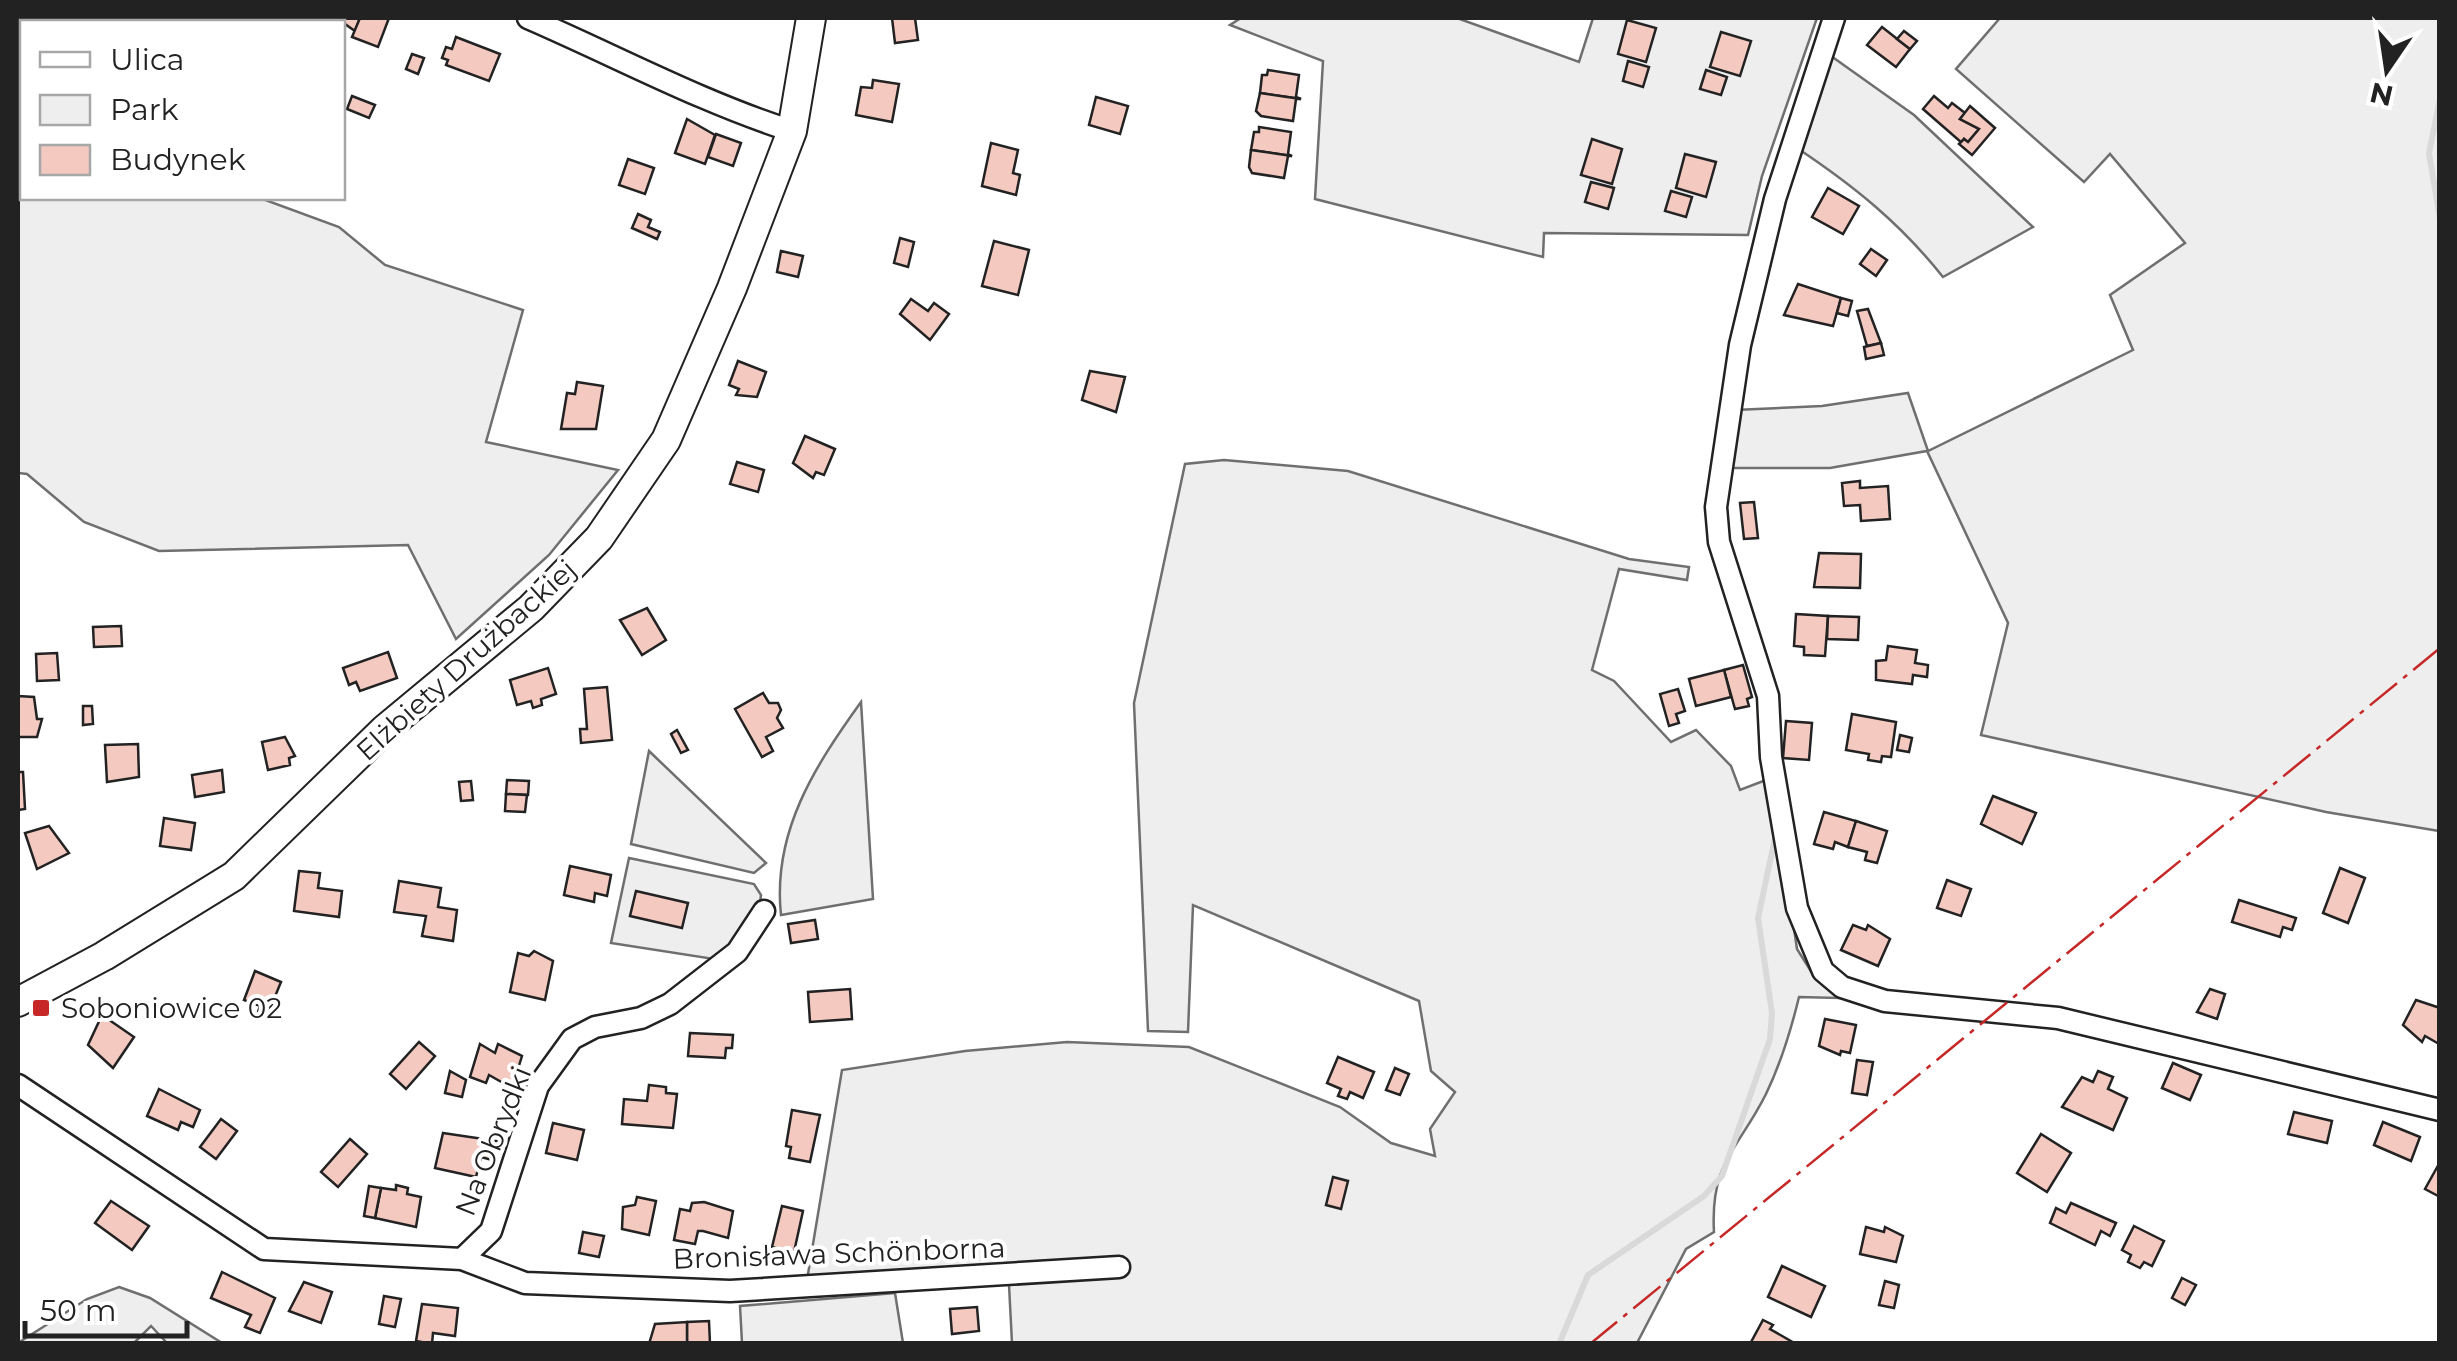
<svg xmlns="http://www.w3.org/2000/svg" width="2457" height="1361" font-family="Montserrat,sans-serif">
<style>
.green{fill:#eee;stroke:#6f6f6f;stroke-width:2.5}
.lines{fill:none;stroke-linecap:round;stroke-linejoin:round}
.stream{stroke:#d9d9d9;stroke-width:6}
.building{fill:#f3c9c0;stroke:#222;stroke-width:2.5}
.street-casing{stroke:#222;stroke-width:25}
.secondary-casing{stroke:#222;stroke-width:32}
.street{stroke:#fff;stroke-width:20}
.secondary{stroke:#fff;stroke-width:28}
.power{stroke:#c62828;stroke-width:2.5;stroke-dasharray:35 8 5 8;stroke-linecap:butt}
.poi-dot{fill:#c62828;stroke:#fff;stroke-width:4}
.labels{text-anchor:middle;stroke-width:8;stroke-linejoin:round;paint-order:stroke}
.street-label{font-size:28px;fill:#222;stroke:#fff}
.poi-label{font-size:28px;fill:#222;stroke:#fff;text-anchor:start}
</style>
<rect width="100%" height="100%" fill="#fff"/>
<g class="green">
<polygon points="1241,18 1457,18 1579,62 1593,18 1817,18 1762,176 1748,235 1544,233 1543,257 1315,199 1323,61 1230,25"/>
<polygon points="2000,18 2439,18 2439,831 2326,812 1981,735 2008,623 1927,451 1830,468 1726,468 1735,410 1822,406 1908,393 1928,451 2133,350 2110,295 2185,243 2110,154 2084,182 1956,69"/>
<path d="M 1831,56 L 1914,115 L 2033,227 L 1943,277 C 1900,223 1854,186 1797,148 Z"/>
<polygon points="18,125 22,127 22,198 260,198 339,227 385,265 523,310 486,442 618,470 549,555 456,639 408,545 159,551 84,522 27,474 18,473"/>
<path d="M 1224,460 L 1348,471 L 1629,559 L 1689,567 L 1687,580 L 1619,569 L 1592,670 L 1614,681 L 1671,742 L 1696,730 L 1731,766 L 1740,790 L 1766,780 L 1782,847 L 1797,949 L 1812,973 L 1838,998 L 1799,997 C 1791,1030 1781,1063 1766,1094 C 1738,1150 1710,1162 1714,1232 L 1686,1249 L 1637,1343 L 1012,1343 L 1009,1285 L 1121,1274 L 807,1280 L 842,1070 L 965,1051 L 1067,1042 L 1189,1047 L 1340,1107 L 1391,1143 L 1435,1156 L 1430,1129 L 1455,1092 L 1431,1071 L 1419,1001 L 1193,905 L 1188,1032 L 1148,1031 L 1134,703 L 1185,464 Z"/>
<path d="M 861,702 L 873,899 L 781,915 C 772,832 815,766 861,702 Z"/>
<polygon points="649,751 766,863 754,873 631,844"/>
<polygon points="629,858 754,884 761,895 759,912 720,960 611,943"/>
<polygon points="119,1287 150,1298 222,1343 167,1343 151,1326 134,1343 18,1343 87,1299"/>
<polygon points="895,1293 903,1343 742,1343 740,1306"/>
</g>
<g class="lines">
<g class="stream">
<polyline points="2440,99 2429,153 2440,219"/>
<polyline points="1559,1344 1588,1275 1704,1196 1722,1176 1770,1039 1772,1013 1758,918 1775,838"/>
</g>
</g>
<g class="building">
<polygon points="227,18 263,18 260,22 233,22"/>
<polygon points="319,18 360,18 355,31 342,22"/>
<polygon points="360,18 389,18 378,47 352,37"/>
<polygon points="892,18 915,18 918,40 895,43"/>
<polygon points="1627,20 1656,28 1646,62 1618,54"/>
<polygon points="1882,27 1910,49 1896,67 1867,45"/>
<polygon points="1904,31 1917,41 1910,49 1897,39"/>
<polygon points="1721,32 1751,41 1740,76 1710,67"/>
<polygon points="456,37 500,54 489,81 446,65 448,60 442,58 446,47 452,49"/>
<polygon points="412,54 424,58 418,74 406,69"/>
<polygon points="1628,61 1649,67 1643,87 1623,81"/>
<polygon points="1268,70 1299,75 1296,97 1301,99 1260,93 1262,75 1267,75"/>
<polygon points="1706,70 1727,77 1721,95 1700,89"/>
<polygon points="873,80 899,84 892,122 856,115 861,87 872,88"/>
<polygon points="1260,93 1301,99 1296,99 1293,121 1261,116 1256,111"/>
<polygon points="352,96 375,105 369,118 347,109"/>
<polygon points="1934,96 1948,108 1952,103 1965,113 1960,119 1979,129 1968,142 1964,139 1962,143 1923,109"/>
<polygon points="1096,97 1128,106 1120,134 1089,125"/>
<polygon points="1970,106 1995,128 1972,155 1959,144 1964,139 1968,142 1979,129 1960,119"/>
<polygon points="687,119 715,135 705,164 675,153"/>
<polygon points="1259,127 1291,132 1288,154 1292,156 1251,150 1254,132 1259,132"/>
<polygon points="716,134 741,143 733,166 708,157"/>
<polygon points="1592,139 1622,149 1612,184 1581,175"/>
<polygon points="991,143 1018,150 1013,173 1020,175 1016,195 982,186"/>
<polygon points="1251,150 1292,156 1288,156 1284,178 1252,173 1249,167"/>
<polygon points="1685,154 1716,162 1706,197 1676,188"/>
<polygon points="628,159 654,168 645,194 619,185"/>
<polygon points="1591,182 1614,188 1608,209 1585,202"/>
<polygon points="1828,188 1859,206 1843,234 1812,217"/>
<polygon points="1671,191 1692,197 1686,217 1665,211"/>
<polygon points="638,214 651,220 648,227 660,232 657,239 632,228"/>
<polygon points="900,238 914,242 908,267 894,263"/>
<polygon points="994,241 1029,250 1018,295 982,286"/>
<polygon points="1871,249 1887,260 1876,276 1860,264"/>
<polygon points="781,251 803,256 798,277 777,272"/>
<polygon points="1798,284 1841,298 1833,326 1784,315"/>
<polygon points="1841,298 1852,301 1848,316 1837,313"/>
<polygon points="911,299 928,311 934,303 949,314 930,340 900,314"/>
<polygon points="1868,309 1881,343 1867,346 1857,311"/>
<polygon points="1881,343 1884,355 1866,359 1864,347"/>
<polygon points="738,361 766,372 757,397 736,395 739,389 729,385"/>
<polygon points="1090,371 1125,377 1116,412 1082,400"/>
<polygon points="577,382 603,386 596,429 561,429 567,393 575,394"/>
<polygon points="805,436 835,449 824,475 816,472 813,478 793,463"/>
<polygon points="737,462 764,470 758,492 730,484"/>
<polygon points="1860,481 1860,488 1888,486 1890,519 1861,521 1860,505 1844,506 1842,483"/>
<polygon points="1754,502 1758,538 1744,539 1740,503"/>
<polygon points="1819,553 1861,554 1860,588 1814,587"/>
<polygon points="647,608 666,640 642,655 620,620"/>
<polygon points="1796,614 1828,616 1825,656 1804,655 1804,647 1794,646"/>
<polygon points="1828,616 1859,617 1858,640 1827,639"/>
<polygon points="121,626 122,646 94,647 93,627"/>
<polygon points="1888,646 1917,650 1915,663 1928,665 1927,677 1913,675 1912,684 1876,680 1876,661 1886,660"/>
<polygon points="388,652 397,678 360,691 356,682 349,685 343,668"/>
<polygon points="57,653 59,680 37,681 36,654"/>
<polygon points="1743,665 1752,697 1747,699 1749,706 1735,709 1724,670"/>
<polygon points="548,668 556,694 541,699 542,705 533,708 531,701 517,705 510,680"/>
<polygon points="1724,670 1731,697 1696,706 1689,679"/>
<polygon points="607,687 612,740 581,743 580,729 587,729 584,689"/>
<polygon points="1678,689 1685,711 1676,714 1679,723 1669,726 1660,694"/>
<polygon points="763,693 769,703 778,703 781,710 777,718 783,728 766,737 773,751 762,757 735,709"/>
<polygon points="18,696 34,697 37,719 42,719 37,737 18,737"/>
<polygon points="83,706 92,706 93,724 83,725"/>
<polygon points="1852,714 1896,722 1891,757 1882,756 1881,762 1868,760 1869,754 1846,750"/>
<polygon points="1786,721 1812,723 1809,760 1783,758"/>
<polygon points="677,730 688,750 681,753 671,734"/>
<polygon points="1900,735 1912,738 1909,752 1897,750"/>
<polygon points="285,737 295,756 289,758 290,765 268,770 262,742"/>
<polygon points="138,744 139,777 107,782 105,745"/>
<polygon points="222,770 224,792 195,797 192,775"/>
<polygon points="18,772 23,772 25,809 18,810"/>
<polygon points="507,780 529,781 528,795 506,794"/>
<polygon points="471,781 473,800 461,801 459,782"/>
<polygon points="506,794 527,795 525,812 505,811"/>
<polygon points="1993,796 2036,813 2022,844 1981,824"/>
<polygon points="1824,812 1856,821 1848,847 1835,842 1833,849 1814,844"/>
<polygon points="164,818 195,823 191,850 160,846"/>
<polygon points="1856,821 1887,831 1877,863 1865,860 1867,852 1848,847"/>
<polygon points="49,826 69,853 37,869 25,833"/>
<polygon points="570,866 611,875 607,896 595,893 594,902 564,895"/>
<polygon points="2340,868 2365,878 2348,923 2323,913"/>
<polygon points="299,871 320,873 318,888 342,891 339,917 294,911"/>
<polygon points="1947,880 1971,889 1961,916 1937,908"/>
<polygon points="399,881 441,888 438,907 457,910 453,941 422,936 426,916 394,912"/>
<polygon points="636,891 688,903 682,928 630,916"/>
<polygon points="2239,900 2296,918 2292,930 2283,927 2280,937 2232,922"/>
<polygon points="815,920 818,939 791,943 788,924"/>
<polygon points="1853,925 1866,930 1868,925 1890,939 1878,966 1841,950"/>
<polygon points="534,951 553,961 545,1000 510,992 518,953 529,956"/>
<polygon points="255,971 281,982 267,1016 258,1012 260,1006 244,1000"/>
<polygon points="850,989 852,1019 810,1022 808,992"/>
<polygon points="2210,989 2225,994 2217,1019 2197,1012"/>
<polygon points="2416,1000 2440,1008 2439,1044 2425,1036 2422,1042 2403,1025"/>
<polygon points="102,1015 134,1037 113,1068 88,1045"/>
<polygon points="1825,1019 1856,1025 1850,1053 1841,1051 1840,1055 1819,1046"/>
<polygon points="690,1033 733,1035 732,1048 726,1048 725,1058 688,1056"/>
<polygon points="419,1042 435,1056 406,1089 390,1074"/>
<polygon points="480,1044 495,1053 498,1044 522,1056 512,1088 489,1075 486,1083 470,1077"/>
<polygon points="1338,1057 1374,1072 1363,1098 1350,1092 1347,1099 1338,1096 1341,1089 1327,1083"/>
<polygon points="1857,1060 1873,1062 1867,1095 1852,1093"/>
<polygon points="2173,1063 2201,1075 2190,1100 2162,1088"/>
<polygon points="1395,1068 1409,1074 1400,1095 1386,1090"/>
<polygon points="450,1071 466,1080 462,1097 445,1093"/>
<polygon points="2098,1071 2113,1077 2108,1089 2127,1098 2113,1130 2062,1107 2082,1077 2093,1082"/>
<polygon points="649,1085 666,1087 666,1093 677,1094 673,1128 622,1124 624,1099 647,1101"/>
<polygon points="159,1089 200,1110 193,1127 181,1122 178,1130 147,1116"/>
<polygon points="792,1110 820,1115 810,1162 789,1158 791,1147 786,1146"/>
<polygon points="2294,1112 2332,1121 2327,1143 2288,1134"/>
<polygon points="221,1119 237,1131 216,1159 200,1147"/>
<polygon points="2383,1122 2420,1137 2411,1161 2374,1145"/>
<polygon points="553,1123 584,1130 577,1160 546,1153"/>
<polygon points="443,1133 497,1141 492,1160 481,1157 476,1177 435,1168"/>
<polygon points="2041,1134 2071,1153 2047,1192 2017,1173"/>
<polygon points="350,1139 367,1154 338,1187 321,1172"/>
<polygon points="2440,1162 2440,1197 2425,1189"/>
<polygon points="1333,1177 1348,1181 1341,1209 1326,1205"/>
<polygon points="396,1185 408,1188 407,1194 421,1197 416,1227 375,1218 381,1188 396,1190"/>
<polygon points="369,1186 381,1188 375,1218 364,1216"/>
<polygon points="637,1197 656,1201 649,1235 622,1229 623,1207 635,1205"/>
<polygon points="111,1201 149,1226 132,1250 95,1223"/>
<polygon points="704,1202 733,1211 728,1238 703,1231 698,1231 695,1244 674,1240 680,1209 690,1211 692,1203"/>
<polygon points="2071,1203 2116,1223 2110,1236 2101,1231 2095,1245 2050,1223 2056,1208 2066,1213"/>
<polygon points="782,1206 803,1211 794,1252 772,1247"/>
<polygon points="2134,1226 2164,1241 2152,1266 2144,1262 2140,1268 2128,1262 2131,1255 2122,1250"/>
<polygon points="1866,1227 1884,1232 1885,1227 1903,1236 1896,1262 1860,1254"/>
<polygon points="583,1232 604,1236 599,1257 579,1253"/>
<polygon points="1782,1266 1825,1286 1811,1317 1768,1297"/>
<polygon points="222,1272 275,1298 260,1333 245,1327 251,1315 211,1298"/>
<polygon points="2182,1278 2196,1285 2185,1305 2172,1298"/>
<polygon points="1885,1281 1899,1285 1894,1308 1879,1305"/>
<polygon points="304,1282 332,1292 321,1323 289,1311"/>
<polygon points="384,1296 401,1299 395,1327 379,1324"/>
<polygon points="422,1304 458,1308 455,1336 433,1333 432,1344 416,1341"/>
<polygon points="977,1307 979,1331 952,1334 950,1309"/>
<polygon points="1763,1320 1773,1325 1770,1329 1796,1344 1750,1344"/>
<polygon points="709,1321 710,1344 687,1344 687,1322"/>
<polygon points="687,1322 687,1344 649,1344 655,1324"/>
</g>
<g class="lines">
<g class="street-casing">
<g id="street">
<path d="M 528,18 C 616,56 701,102 792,131"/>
<polyline points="1834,18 1775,199 1740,345 1716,507 1719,542 1768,696 1771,757 1797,908 1823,971 1842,987 1885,1001 2058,1018 2440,1110"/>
<polyline points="18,1085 264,1249 462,1259 525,1283 730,1291 1119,1267"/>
<polyline points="462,1259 491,1231 538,1086 572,1039 595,1027 641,1018 670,1004 737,952 764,911"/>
</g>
</g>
<g class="secondary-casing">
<polyline id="secondary" points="18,1002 104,956 234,876 385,729 531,608 599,538 666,440 732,288 792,131 811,18"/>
</g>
<use href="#street" class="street"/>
<use href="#secondary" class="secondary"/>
<polyline class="power" points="1590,1344 2440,648"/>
</g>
<rect class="poi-dot" x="31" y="998" width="20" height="20" rx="5"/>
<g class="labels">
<g class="street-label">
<text transform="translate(466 660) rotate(-42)" y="10">Elżbiety Drużbackiej</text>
<text transform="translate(493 1141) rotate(-68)" y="10">Na Obrydki</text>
<text transform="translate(839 1253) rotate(-2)" y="10">Bronisława Schönborna</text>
</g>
<g class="poi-label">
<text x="61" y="1018">Soboniowice 02</text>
</g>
</g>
<rect width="2457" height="1361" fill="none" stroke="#222222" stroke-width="40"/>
<rect x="20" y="20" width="325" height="180" fill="#ffffff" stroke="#a7a7a7" stroke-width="2.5"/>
<rect x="40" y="52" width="50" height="15" fill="#ffffff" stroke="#a7a7a7" stroke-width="2.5"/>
<text x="110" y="70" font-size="30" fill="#222222">Ulica</text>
<rect x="40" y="95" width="50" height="30" fill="#eeeeee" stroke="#a7a7a7" stroke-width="2.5"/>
<text x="110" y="120" font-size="30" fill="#222222">Park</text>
<rect x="40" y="145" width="50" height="30" fill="#f3c9c0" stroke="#a7a7a7" stroke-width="2.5"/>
<text x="110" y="170" font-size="30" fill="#222222">Budynek</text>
<g transform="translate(2387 70) rotate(193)" stroke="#ffffff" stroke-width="8" paint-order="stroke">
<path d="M0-8L18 38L0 25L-18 38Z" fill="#222222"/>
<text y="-15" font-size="28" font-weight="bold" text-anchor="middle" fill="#222222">N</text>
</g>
<path d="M25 1321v15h162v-15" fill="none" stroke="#222222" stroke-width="5"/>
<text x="40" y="1321" font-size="30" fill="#222222" stroke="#ffffff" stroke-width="8" paint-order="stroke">50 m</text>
</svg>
